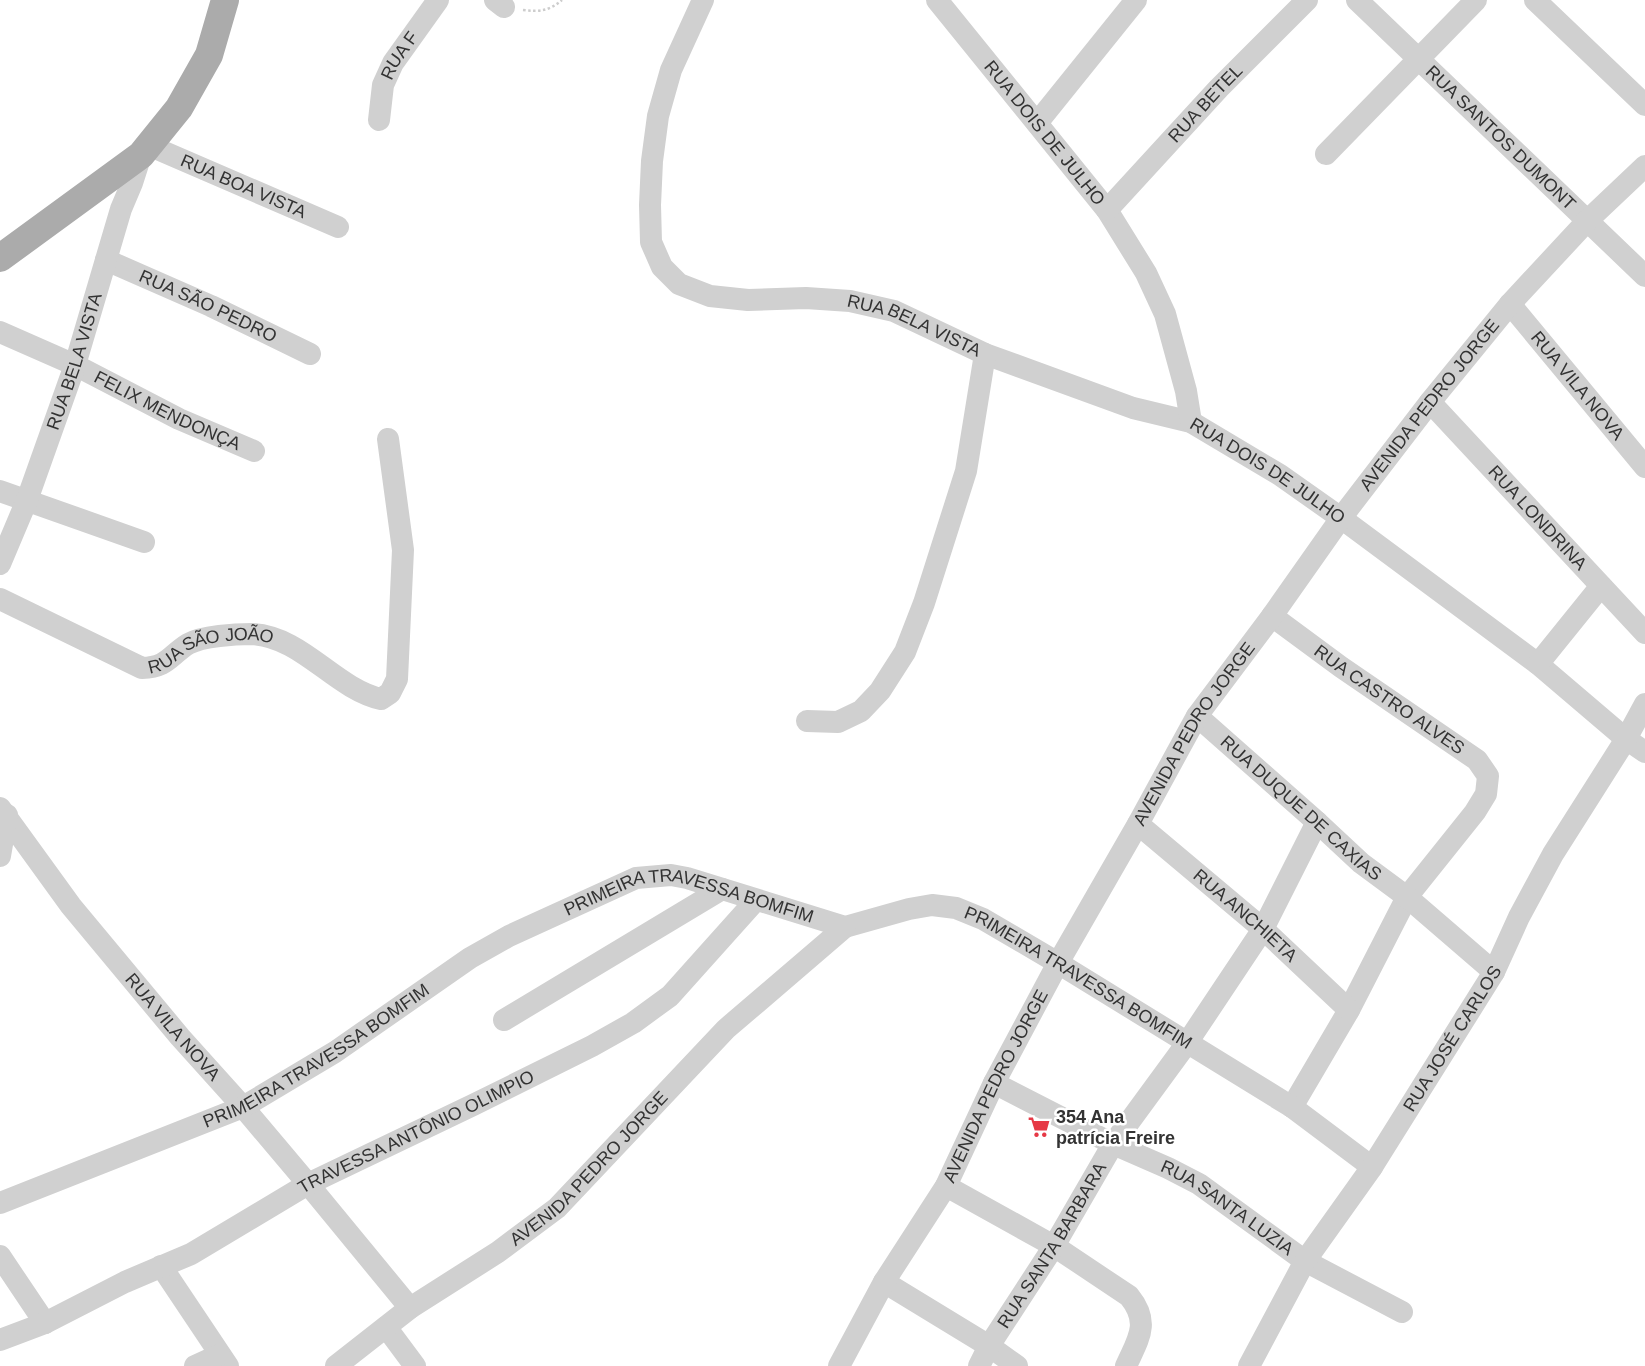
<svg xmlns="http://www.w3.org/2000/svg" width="1645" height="1366" font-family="Arial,sans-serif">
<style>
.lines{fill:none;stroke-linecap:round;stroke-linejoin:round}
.path{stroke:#cdcdcd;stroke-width:2.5;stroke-dasharray:2.5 2.5;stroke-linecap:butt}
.minor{stroke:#d0d0d0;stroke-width:22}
.major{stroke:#ababab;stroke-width:28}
.labels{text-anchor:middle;stroke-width:5;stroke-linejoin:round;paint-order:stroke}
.street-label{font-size:18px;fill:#333;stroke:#fff}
.poi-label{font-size:18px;font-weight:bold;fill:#333;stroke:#fff;text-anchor:start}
</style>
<rect width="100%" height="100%" fill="#fff"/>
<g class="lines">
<path class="path" d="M 523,10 C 539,12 549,11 562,0"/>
<g class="minor">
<polyline points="495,0 504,7"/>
<path id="s1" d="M 703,0 L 671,70 L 658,116 L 652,161 L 650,205 L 651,242 L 662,267 L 679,284 L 710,296 L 748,300 L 806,298 L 850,301 L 894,311 L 985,354 L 1133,408 L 1191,422 L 1280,475 L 1341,518 L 1538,664 L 1626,739 L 1645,752"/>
<path id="s2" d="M 937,0 L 1107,210 L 1146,273 L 1165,314 L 1186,391 L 1191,422"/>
<path id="s3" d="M 1357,0 L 1645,276"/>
<polyline points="1535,0 1645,105"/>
<path id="s4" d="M 379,120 L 383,85 L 393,63 L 438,0"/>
<polyline points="1037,123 1136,0"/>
<path id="s5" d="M 148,145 L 338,227"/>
<polyline points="1326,154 1476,0"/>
<path id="s6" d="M 1107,210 L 1219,88 L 1307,0"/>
<path id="s7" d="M 106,260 L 211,306 L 310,354"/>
<path id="s8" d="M 1510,304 L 1645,467"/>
<path id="s9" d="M 0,332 L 75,365 L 179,419 L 254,451"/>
<path id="s10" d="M 1430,402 L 1645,633"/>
<polyline points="0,491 144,542"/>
<path id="s11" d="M 0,564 L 27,500 L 75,365 L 121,209 L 132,183 L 141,155"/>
<path id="s12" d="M 0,599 L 142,668 C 168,667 169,656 188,644 C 202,636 236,634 252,634 C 303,637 334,688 381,699 L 390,693 L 397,679 L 403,550 L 388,439"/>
<path id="s13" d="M 1272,616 L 1341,667 L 1477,760 L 1488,776 L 1486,794 L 1475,812 L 1407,897 L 1349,1010 L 1292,1107"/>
<polyline points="1538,664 1601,586"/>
<path id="s14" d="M 1197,716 L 1317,822 L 1361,863 L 1407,897 L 1494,972"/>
<polyline points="807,721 838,722 861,711 880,691 905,652 924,603 966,471 985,354"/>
<path id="s15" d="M 0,808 L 71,906 L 180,1037 L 243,1107 L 308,1184 L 410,1308"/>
<path id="s16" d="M 1138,824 L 1263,929 L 1349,1010"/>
<polyline points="0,856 7,815"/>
<polyline points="504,1020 722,889"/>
<path id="s17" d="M 994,1083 L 1113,1144 L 1168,1168 L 1199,1184 L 1305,1261 L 1402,1312"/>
<path d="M 946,1186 L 1054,1246 L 1129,1296 C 1151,1323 1138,1339 1126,1366"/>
<path id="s18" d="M 0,1203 L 243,1107 L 335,1052 L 470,958 L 509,936 L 636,878 L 671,875 L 687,878 L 845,927 L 909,909 L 932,905 L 956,908 L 983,919 L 1058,963 L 1292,1107 L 1372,1167"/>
<polyline points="0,1256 45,1323"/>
<polyline points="161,1266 228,1366"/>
<polyline points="884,1282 989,1346 1017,1366"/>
<polyline points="386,1327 415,1366"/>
<path id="s19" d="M 0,1340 L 45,1323 L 125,1282 L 191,1254 L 308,1184 L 473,1105 L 592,1046 L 633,1023 L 670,996 L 756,900"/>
<polyline points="195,1366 219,1355"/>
<path id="s20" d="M 336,1366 L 410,1308 L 498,1252 L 557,1208 L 726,1029 L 845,927"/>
<path id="s21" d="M 839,1366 L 884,1282 L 946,1186 L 994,1083 L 1058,963 L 1138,824 L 1197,716 L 1272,616 L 1341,518 L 1430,402 L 1510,304 L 1588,220 L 1645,166"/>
<path id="s22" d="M 979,1366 L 989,1346 L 1054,1246 L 1113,1144 L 1187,1043 L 1263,929 L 1317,822"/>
<path id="s23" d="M 1249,1366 L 1305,1261 L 1372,1167 L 1494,972 L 1519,917 L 1553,854 L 1626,739 L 1645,704"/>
</g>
<polyline class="major" points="0,258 141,155 179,108 209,55 225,0"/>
</g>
<defs>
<g id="supermarket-bare" transform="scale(1.725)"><path d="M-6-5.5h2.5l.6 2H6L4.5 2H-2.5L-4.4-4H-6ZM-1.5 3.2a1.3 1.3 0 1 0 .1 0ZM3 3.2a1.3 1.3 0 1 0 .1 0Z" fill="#e63946" stroke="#fff" stroke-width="2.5" paint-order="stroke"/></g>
</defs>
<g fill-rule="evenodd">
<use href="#supermarket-bare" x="1039" y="1127"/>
</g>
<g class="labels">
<g class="street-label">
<text dy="6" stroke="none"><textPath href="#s4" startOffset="69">RUA F</textPath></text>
<text dy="6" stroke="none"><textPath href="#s6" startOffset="145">RUA BETEL</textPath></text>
<text dy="6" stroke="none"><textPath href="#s2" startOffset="171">RUA DOIS DE JULHO</textPath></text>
<text dy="6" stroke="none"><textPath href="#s3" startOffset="199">RUA SANTOS DUMONT</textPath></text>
<text dy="6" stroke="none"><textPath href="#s5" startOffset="104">RUA BOA VISTA</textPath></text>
<text dy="6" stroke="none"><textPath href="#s7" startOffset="112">RUA SÃO PEDRO</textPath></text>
<text dy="6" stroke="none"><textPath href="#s1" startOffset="545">RUA BELA VISTA</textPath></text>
<text dy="6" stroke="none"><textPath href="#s11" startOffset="216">RUA BELA VISTA</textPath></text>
<text dy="6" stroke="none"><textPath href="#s8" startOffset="106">RUA VILA NOVA</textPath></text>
<text dy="6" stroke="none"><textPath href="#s21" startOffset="1131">AVENIDA PEDRO JORGE</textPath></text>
<text dy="6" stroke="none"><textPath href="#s9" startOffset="185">FELIX MENDONÇA</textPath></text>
<text dy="6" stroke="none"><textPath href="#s1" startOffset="930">RUA DOIS DE JULHO</textPath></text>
<text dy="6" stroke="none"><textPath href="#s10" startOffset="158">RUA LONDRINA</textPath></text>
<text dy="6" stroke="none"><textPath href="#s12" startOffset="231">RUA SÃO JOÃO</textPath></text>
<text dy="6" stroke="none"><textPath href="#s13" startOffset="144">RUA CASTRO ALVES</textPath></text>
<text dy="6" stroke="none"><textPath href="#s21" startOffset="726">AVENIDA PEDRO JORGE</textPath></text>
<text dy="6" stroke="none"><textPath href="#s14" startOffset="139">RUA DUQUE DE CAXIAS</textPath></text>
<text dy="6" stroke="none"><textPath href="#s16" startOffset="141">RUA ANCHIETA</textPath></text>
<text dy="6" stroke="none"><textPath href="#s18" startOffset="770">PRIMEIRA TRAVESSA BOMFIM</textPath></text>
<text dy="6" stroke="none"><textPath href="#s18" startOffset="1189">PRIMEIRA TRAVESSA BOMFIM</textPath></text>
<text dy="6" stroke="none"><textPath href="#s15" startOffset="279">RUA VILA NOVA</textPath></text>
<text dy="6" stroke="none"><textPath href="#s23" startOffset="386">RUA JOSÉ CARLOS</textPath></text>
<text dy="6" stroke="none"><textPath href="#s18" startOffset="350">PRIMEIRA TRAVESSA BOMFIM</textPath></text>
<text dy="6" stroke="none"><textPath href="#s21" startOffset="321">AVENIDA PEDRO JORGE</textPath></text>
<text dy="6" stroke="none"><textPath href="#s19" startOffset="466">TRAVESSA ANTÔNIO OLIMPIO</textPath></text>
<text dy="6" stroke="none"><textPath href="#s20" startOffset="322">AVENIDA PEDRO JORGE</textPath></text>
<text dy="6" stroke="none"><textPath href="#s17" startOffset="265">RUA SANTA LUZIA</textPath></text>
<text dy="6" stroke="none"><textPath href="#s22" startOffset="141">RUA SANTA BARBARA</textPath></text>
</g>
<g class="poi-label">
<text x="1056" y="1123">354 Ana<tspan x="1056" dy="21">patrícia Freire</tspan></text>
</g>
</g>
</svg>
